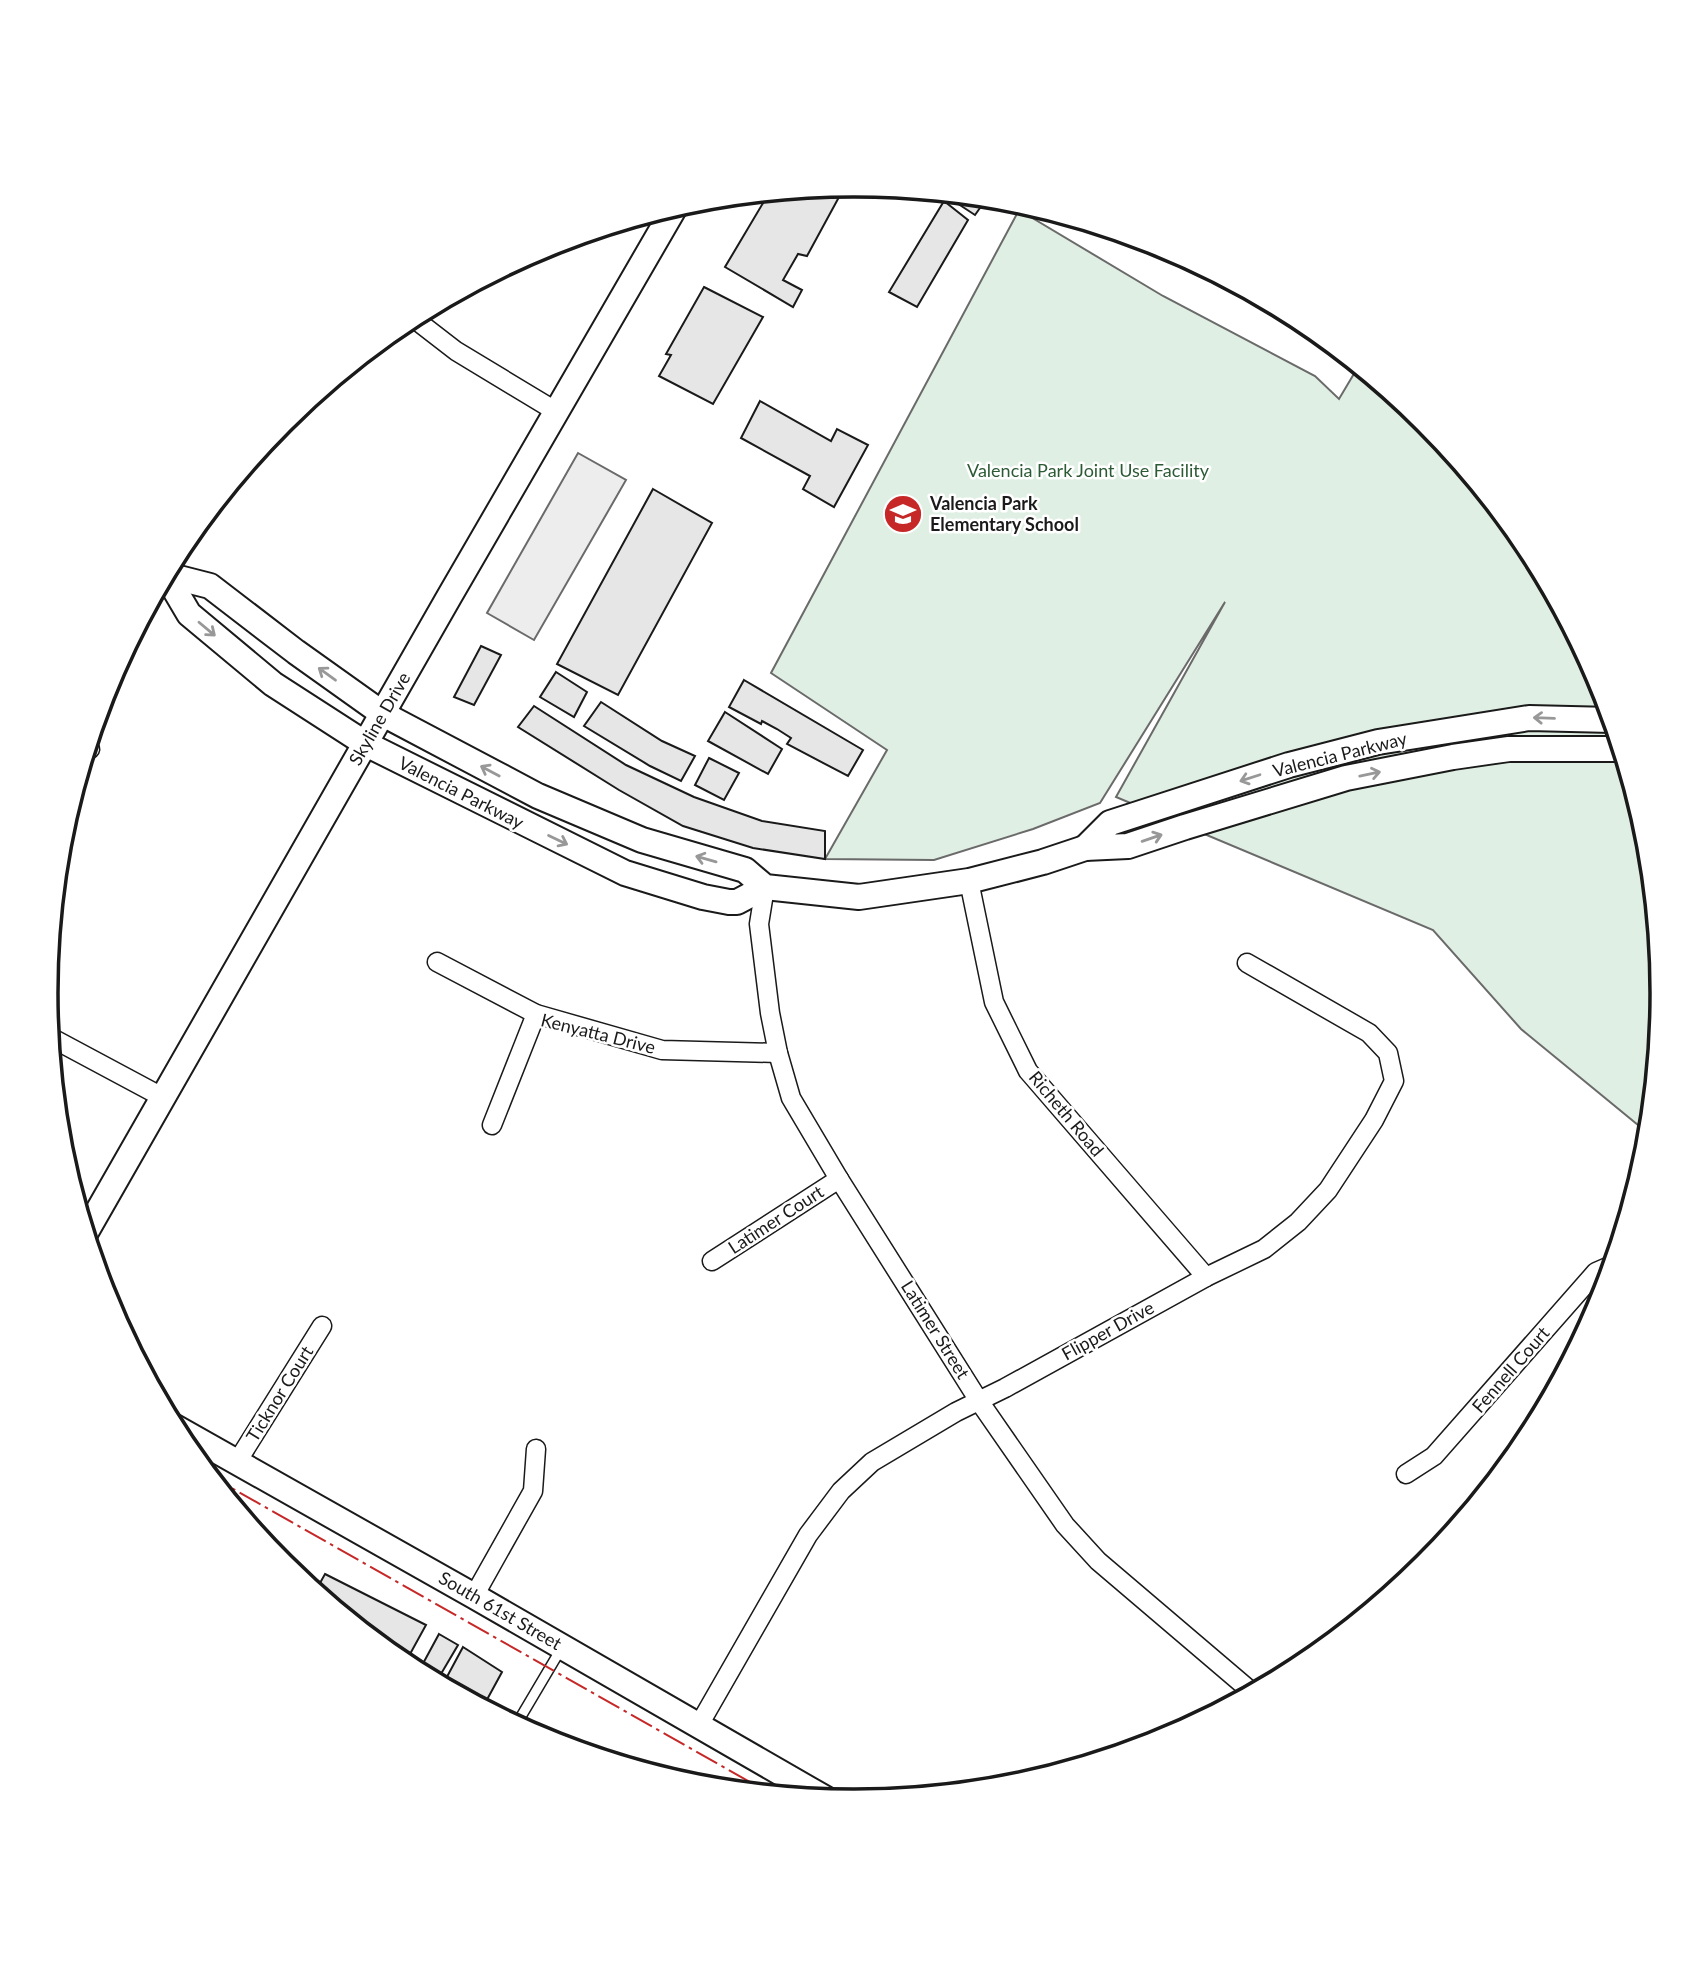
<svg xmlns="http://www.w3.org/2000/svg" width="1708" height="1987" font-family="Lato,sans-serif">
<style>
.green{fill:#e0efe3;stroke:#6a6a6a;stroke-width:2}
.parking{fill:#ededed;stroke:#6a6a6a;stroke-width:2}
.building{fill:#e6e6e6;stroke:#1a1a1a;stroke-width:2}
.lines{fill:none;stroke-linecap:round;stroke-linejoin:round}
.lane-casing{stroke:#1a1a1a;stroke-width:12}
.street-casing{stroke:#1a1a1a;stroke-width:21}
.secondary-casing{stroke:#1a1a1a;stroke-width:28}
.lane{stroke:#fff;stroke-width:9}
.street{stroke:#fff;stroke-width:18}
.secondary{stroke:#fff;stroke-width:24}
.power{stroke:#c62828;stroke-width:2;stroke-dasharray:24 5 3.5 5;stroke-linecap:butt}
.oneway{stroke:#989898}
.labels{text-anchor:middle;stroke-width:5;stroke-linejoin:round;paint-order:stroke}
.park-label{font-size:18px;fill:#2b5a34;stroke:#fff}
.poi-label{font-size:18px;font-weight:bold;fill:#1a1a1a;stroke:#fff;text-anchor:start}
.street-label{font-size:18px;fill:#1a1a1a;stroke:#fff}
.rim{fill:none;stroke:#1a1a1a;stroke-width:3.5}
</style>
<rect width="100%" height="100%" fill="#fff"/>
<polygon class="green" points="1019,210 1163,296 1315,376 1339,399 1358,367 1426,422 1526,545 1601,684 1647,836 1662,994 1649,1134 1521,1029 1433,930 1116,797 1225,602 1100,803 1033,829 934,860 825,859 887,750 771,673"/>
<polygon class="parking" points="578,453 626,480 534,640 487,613"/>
<g class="building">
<polygon points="845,186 807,256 798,254 783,280 802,290 793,307 725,267 769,193"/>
<polygon points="943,194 987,198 975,215"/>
<polygon points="944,201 968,220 917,307 889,292"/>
<polygon points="704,287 763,317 713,404 659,376 671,355 666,354"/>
<polygon points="760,401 831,441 837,429 868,445 834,507 803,489 810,476 741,438"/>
<polygon points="653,489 712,523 618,695 557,664"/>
<polygon points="481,646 501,655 474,705 454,697"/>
<polygon points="556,672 587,692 574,717 540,697"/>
<polygon points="744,680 863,750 848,776 787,744 791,738 777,729 762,721 761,724 729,707"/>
<polygon points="601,702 662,741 695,756 681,781 650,766 584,726"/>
<polygon points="534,706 626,765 694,797 762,821 825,831 825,859 753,848 683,826 619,790 518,727"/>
<polygon points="725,712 782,749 768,774 708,741"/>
<polygon points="709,758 739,773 724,800 695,785"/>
<polygon points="325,1574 426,1625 404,1665 315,1592"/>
<polygon points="439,1634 458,1645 438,1679 420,1669"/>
<polygon points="463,1647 502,1672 483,1707 442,1686"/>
</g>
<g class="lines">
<g class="lane-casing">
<polyline id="lane" points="516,1725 561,1649"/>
</g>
<g class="street-casing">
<g id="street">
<polyline points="412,317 456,351 557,412"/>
<polyline points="87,750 90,749"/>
<polyline points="969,881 994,1002 1028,1071 1206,1277"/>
<polyline points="765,887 759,924 770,1013 778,1053 791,1098 839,1179 979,1401 1065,1525 1098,1561 1253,1693"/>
<polyline points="437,962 536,1014 662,1050 778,1053"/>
<polyline points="50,1037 164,1098"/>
<polyline points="492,1125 536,1014"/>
<polyline points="712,1261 839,1179"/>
<polyline points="237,1462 322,1326"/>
<polyline points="1406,1474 1434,1456 1596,1272 1612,1265"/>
<polyline points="474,1596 533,1491 536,1449"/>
<polyline points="699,1725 808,1535 841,1491 872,1462 956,1412 1005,1388 1206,1277 1264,1249 1298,1222 1328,1190 1374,1120 1394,1081 1388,1053 1369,1033 1247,963"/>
</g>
</g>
<g class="secondary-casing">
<g id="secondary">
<polyline points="166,575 189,614 273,684 366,744 625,873 703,897 729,902 737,902 765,887"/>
<polyline points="167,575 210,586 296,652 383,714 538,796 642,840 745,870 765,887 859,897 969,881 1043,862 1085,848 1128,846 1185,827 1346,778 1453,757 1509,749 1621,749"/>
<polyline points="1085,848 1110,823 1289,765 1378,742 1529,718 1612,720"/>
<polyline points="86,1232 449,597 675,207"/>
<polyline points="173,1426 474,1596 826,1799"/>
</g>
</g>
<use href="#lane" class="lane"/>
<use href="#street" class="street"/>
<use href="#secondary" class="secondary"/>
<polyline class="power" points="207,1474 771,1794"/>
</g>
<defs><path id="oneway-shaft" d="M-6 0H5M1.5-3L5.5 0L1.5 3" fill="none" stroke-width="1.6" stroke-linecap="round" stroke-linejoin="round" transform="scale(1.75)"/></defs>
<g class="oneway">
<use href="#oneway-shaft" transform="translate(207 629) rotate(40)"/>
<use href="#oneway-shaft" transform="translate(327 674) rotate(-144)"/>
<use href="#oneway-shaft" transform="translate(1544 718) rotate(-178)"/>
<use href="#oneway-shaft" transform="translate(490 771) rotate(-152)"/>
<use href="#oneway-shaft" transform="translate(1370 774) rotate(-12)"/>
<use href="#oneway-shaft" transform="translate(1250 778) rotate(162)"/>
<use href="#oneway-shaft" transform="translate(1152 838) rotate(-19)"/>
<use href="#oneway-shaft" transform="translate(558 840) rotate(26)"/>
<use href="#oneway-shaft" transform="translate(706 859) rotate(-164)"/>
</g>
<defs>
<g id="school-disc" transform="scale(2.0125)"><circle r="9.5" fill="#c62828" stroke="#fff"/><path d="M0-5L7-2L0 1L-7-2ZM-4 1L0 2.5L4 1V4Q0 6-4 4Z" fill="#fff"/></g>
</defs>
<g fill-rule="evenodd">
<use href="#school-disc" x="903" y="514"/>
</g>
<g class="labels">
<g class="park-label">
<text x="1088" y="477">Valencia Park Joint Use Facility</text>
</g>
<g class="poi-label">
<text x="930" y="510">Valencia Park<tspan x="930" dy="21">Elementary School</tspan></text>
</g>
<g class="street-label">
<text transform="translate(380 719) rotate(-60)" y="6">Skyline Drive</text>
<text transform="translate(1340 755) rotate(-14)" y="6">Valencia Parkway</text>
<text transform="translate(461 793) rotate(27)" y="6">Valencia Parkway</text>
<text transform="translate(598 1034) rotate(14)" y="6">Kenyatta Drive</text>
<text transform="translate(1066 1114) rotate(50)" y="6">Richeth Road</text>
<text transform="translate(776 1220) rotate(-33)" y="6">Latimer Court</text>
<text transform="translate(935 1330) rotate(58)" y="6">Latimer Street</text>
<text transform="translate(1108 1331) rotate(-29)" y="6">Flipper Drive</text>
<text transform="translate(1511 1370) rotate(-49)" y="6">Fennell Court</text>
<text transform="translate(280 1394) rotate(-58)" y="6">Ticknor Court</text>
<text transform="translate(500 1611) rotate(30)" y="6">South 61st Street</text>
</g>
</g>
<path d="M0 0H1708V1987H0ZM58 993a796 796 0 1 1 1592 0a796 796 0 1 1-1592 0Z" fill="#fff" fill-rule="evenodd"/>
<path class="rim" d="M58 993a796 796 0 1 1 1592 0a796 796 0 1 1-1592 0Z"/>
</svg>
